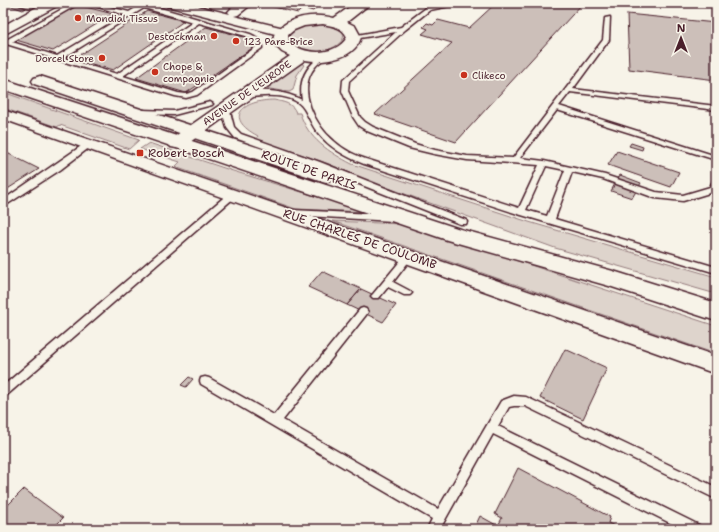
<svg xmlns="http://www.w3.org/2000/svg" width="719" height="532" font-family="'Shantell Sans',sans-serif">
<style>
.green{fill:#ded4cc;stroke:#947a7c}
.building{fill:#ccbfb9;stroke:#4a1f2b}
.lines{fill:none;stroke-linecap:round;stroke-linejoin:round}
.service-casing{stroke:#4a1f2b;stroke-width:3}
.minor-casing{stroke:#4a1f2b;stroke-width:3}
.tertiary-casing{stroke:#4a1f2b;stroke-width:3}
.secondary-casing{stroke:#4a1f2b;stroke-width:3}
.service{fill:#f7f3e8;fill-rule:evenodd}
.minor{fill:#f7f3e8;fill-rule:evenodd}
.tertiary{fill:#f7f3e8;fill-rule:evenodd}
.secondary{fill:#f7f3e8;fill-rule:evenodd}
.poi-dot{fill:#c8321e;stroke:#f7f3e8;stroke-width:1.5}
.labels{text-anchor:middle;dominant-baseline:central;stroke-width:3.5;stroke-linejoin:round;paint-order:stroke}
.far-poi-label{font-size:10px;fill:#4a1f2b;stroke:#f7f3e8;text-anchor:start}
.far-street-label{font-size:10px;fill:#4a1f2b;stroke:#f7f3e8}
.poi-label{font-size:12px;fill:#4a1f2b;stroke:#f7f3e8;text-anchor:start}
.street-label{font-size:12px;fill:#4a1f2b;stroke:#f7f3e8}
</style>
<rect width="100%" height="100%" fill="#f7f3e8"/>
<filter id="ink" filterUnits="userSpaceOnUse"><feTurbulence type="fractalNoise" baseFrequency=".025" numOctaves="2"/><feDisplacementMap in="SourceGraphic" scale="8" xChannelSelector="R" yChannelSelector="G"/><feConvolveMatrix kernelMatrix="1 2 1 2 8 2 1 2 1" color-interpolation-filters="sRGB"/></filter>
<g filter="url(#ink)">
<path class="green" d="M318,23C372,29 328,62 299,49C295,47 291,44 288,42C283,26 307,25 318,23Z
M298,63H301L304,65L297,75L293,90L289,92L264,88Z
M3,92L139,140L129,149L60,125L57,127L3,108Z
M274,100C283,102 293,103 296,113H300C308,139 329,152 352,164L529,222L716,277V294L555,248L366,180L329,164L256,139L258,136C222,117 244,100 274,100Z
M149,143L233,171L367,212L296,209L175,167L180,162L140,149Z
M332,221L403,224L427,231L716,326V354Z"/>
<path class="building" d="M3,3H10L26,8L23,10Z
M10,3H42L32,9Z
M258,3H326L321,8L317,7L313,11L303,8L298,13Z
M496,3H583L456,142L375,114L452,43L422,34L428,29L423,27L427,23L433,25L438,20L469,28Z
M78,5L113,14L53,51L16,40Z
M147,11L184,21L113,70L74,59Z
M627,14L716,23V80L629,69Z
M206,27L248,38L254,47L186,93L136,78Z
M631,143L643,147L642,150L629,146Z
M3,151L39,169L6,190L3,189Z
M617,151L679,172L671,187L608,165Z
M620,175L641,183L632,198L611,191Z
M322,271L361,289L347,305L308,287Z
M361,289L396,305L383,322L347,305Z
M565,349L607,368L583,419L540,398Z
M189,377L193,379L186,387L181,385Z
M518,468L610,517L608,523L621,529H474L480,516L498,526L502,518L495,514Z
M24,489L63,518L52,529H3V510Z"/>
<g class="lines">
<defs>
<path id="service" d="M73,3H80L12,42L57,56L125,15L85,3H95L129,12L139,6L136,3H143L250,34C257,37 262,40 262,48L197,95L186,98L175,96L3,43V39L6,40ZM144,8L193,22L117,74L63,58ZM199,23L246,36C251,39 256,41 256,47L193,92L186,94L178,93L123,76Z
M452,3H465L430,10L405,30L349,81L348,91L360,117L365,122L373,127L415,144L435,150L467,156L513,158L603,40L605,18L610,17L609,40L573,89L716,106V110L570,92L559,106L716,156V160L557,110L520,158L544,161L605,175L656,192L683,195L710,187L713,181L716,180V191L683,201L655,198L603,179L572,172L555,219L716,267V273L518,214L364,164C346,157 330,148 318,133C312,126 309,117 304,109C294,92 262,95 246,98L243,96C256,86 288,92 302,100C299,84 304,70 316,60C320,57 322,54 327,55V57C323,60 318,63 315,67C296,90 315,125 334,141C344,150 356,156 369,160L519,208L539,165L467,160L434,154L409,148L367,131L359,126L353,117L342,91L343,80L396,32L354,39L352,38V36L401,27L426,8ZM546,166L565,170L547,216L526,210Z
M210,102L213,104L212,105L174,115L141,114L137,112L141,110L174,111Z
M225,106L229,108L234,127L241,134L320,162L466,220L467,222L466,224H460L314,166L235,138L227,128L221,108Z
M87,142H90L94,144L60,170L3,207V200Z
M232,192L235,193L236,195L235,197L7,395L3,396V386L229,193Z
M292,210L393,215L397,218L393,221L289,215L288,213Z
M409,253L413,256L393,282L410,291L412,293L410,295H404L388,287L379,298H373L371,296L373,294L406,254Z
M363,308L366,309L368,312L366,315L283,420L438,509L501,401L514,396L526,397L716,487V499L525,406H514L509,407L498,426L699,525L701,529H682L493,434L440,529H427L432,519L201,384L200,381L201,378L205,377L209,378L274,415L360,309Z"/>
<path id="minor" d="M44,3H59L57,6L3,35V26Z
M165,3H185L230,14L228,12C235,3 243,3 253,3L238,15L234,16L288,29L289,32L288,35L283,36L167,6Z
M3,110L716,356V374L3,119Z"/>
<path id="tertiary" d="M355,3H371L347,22L355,26L361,37C360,41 358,45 355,48C344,60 321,63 305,60L183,147L177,148L171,147L168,143L171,139L290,56L282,52L273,43L274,35C287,16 313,13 334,18ZM323,24C332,26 343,27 347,37C336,57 303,55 289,42L288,35L294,30L304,26Z"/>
<path id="secondary" d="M40,76L333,172L336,176L333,180L326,182L319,180L34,84L32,81L34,78Z
M3,79L460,229L613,271L716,303V321L609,286L447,240L3,89Z"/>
</defs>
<use href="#service" class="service-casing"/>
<use href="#minor" class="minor-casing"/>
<use href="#tertiary" class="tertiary-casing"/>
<use href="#secondary" class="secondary-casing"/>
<use href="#service" class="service"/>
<use href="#minor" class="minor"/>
<use href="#tertiary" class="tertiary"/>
<use href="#secondary" class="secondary"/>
</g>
</g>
<g class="poi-dot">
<circle cx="78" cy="18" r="4"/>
<circle cx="214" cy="36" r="4"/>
<circle cx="236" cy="41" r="4"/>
<circle cx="102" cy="58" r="4"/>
<circle cx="155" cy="72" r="4"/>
<circle cx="464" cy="75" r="4"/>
<rect x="136" y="149" width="8" height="8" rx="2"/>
</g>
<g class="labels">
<g class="far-poi-label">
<text x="86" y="18">Mondial Tissus</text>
<text x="206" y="36" text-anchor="end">Destockman</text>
<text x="244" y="41">123 Pare-Brice</text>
<text x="94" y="58" text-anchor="end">Dorcel Store</text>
<text x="163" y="66">Chope &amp;<tspan x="163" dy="12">compagnie</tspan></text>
<text x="472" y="75">Clikeco</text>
</g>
<g class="far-street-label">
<text transform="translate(247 93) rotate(-35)">AVENUE DE L'EUROPE</text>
</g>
<g class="poi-label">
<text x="148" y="153">Robert Bosch</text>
</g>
<g class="street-label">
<text transform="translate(309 170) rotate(19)">ROUTE DE PARIS</text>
<text transform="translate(360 239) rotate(19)">RUE CHARLES DE COULOMB</text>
</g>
</g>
<rect width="719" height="532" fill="none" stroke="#f7f3e8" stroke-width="16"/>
<rect x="8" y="8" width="703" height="516" fill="none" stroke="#4a1f2b" stroke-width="1.5" filter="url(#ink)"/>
<g transform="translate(681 38)" stroke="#f7f3e8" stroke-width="3" paint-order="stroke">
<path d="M0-3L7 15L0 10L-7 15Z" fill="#4a1f2b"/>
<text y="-6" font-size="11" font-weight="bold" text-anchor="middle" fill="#4a1f2b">N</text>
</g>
</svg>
